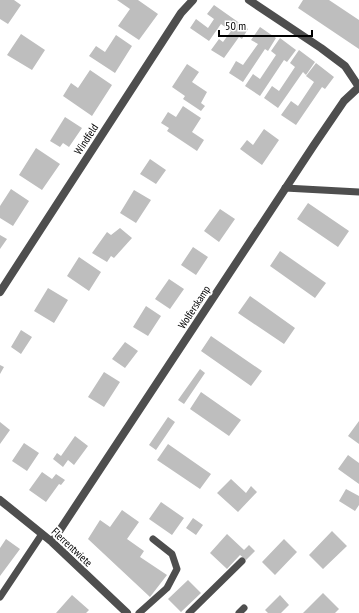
<svg xmlns="http://www.w3.org/2000/svg" width="359" height="613" font-family="'PT Sans Narrow',sans-serif">
<style>
.building{fill:#bebebe}
.lines{fill:none;stroke-linecap:round;stroke-linejoin:round}
.service{stroke:#4e4e4e;stroke-width:7}
.minor{stroke:#4e4e4e;stroke-width:8}
.labels{text-anchor:middle;dominant-baseline:central;stroke-width:4;stroke-linejoin:round;paint-order:stroke}
.street-label{font-size:11px;fill:#000;stroke:#fff}
</style>
<rect width="100%" height="100%" fill="#fff"/>
<path class="building" d="M0,0H14L21,5L8,24L0,19Z
M117,0H138L158,14L139,40L118,26L130,9Z
M303,0H329L359,20V49L298,8Z
M214,5L248,29L242,39L239,37L224,58L211,50L219,39L223,42L231,31L221,24L209,41L190,28L196,19L208,28L214,19L207,14Z
M260,27L276,38L268,51L265,49L243,82L229,73L236,61L243,65L258,44L251,40Z
M21,34L45,50L32,70L7,55Z
M116,35L132,46L115,73L89,56L96,46L105,52Z
M280,38L296,50L287,62L284,60L260,96L245,86L253,74L260,79L276,55L271,51Z
M299,50L315,62L306,75L303,72L278,108L264,98L272,86L279,91L295,67L290,63Z
M316,63L334,77L325,89L322,87L296,125L281,115L291,101L298,106L314,82L306,76Z
M187,64L199,72L192,82L207,92L201,103L205,106L201,111L183,99L185,96L172,87Z
M90,70L112,85L92,116L63,96L71,83L78,88Z
M183,106L201,118L192,132L204,140L197,151L167,131L169,128L161,123L168,112L176,117Z
M65,117L82,128L69,147L63,143L60,147L50,141Z
M264,129L279,140L262,165L240,149L247,140L253,145Z
M36,148L60,164L42,190L19,175Z
M150,159L166,170L156,184L140,174Z
M11,189L29,201L13,226L0,218V206Z
M134,190L151,200L136,223L120,213Z
M308,203L349,231L338,247L297,219Z
M220,209L235,219L219,242L204,231Z
M120,228L132,238L114,258L111,256L107,262L92,253L107,232L111,235Z
M0,235L7,239L0,249Z
M193,247L208,257L196,275L181,265Z
M280,251L326,283L315,298L270,266Z
M79,257L101,272L89,291L67,276Z
M169,279L184,289L170,309L155,299Z
M48,288L68,300L54,323L34,311Z
M250,296L295,328L284,344L238,313Z
M146,306L161,316L148,336L133,327Z
M21,330L32,337L21,354L11,347Z
M211,336L262,371L251,386L201,351Z
M125,342L138,351L125,368L112,359Z
M0,365L4,367L0,374Z
M200,369L205,373L184,404L178,400Z
M104,372L120,382L104,407L88,397Z
M201,392L241,420L229,436L190,409Z
M168,417L175,422L156,450L149,445Z
M359,421V444L348,436Z
M0,422L10,430L0,444Z
M75,436L88,446L74,465L68,460L63,467L53,459L57,453L61,456Z
M24,443L39,453L27,471L12,461Z
M168,444L211,474L200,489L157,460Z
M348,455L359,463V484L338,469Z
M42,472L52,479L56,474L65,480L61,485L59,484L46,502L29,490Z
M231,479L246,493L251,486L257,492L238,512L217,493Z
M346,489L359,496V505L355,511L339,501Z
M161,502L184,518L172,535L149,519Z
M122,510L139,522L127,539L144,551L140,557L167,575L150,597L88,539L100,520L110,527Z
M193,518L203,525L196,535L186,528Z
M332,531L347,546L323,569L309,555Z
M227,534L244,550L249,545L255,551L246,560L240,555L227,569L210,553Z
M6,539L20,549L0,576V548Z
M284,539L297,552L275,575L262,562Z
M188,580L201,593L181,612L168,599Z
M323,593L339,609L335,613H303Z
M72,595L89,610L86,613H56Z
M280,595L289,605L281,613H268L265,610Z"/>
<g class="lines">
<path class="service" d="M285,188L359,192
M0,597L42,534
M139,613L167,588L177,569L172,554L153,539
M189,613L242,561
M239,613L244,608"/>
<path class="minor" d="M249,0L321,48L345,66L359,87
M0,292L168,33L181,13L193,0
M0,500L52,542L127,613
M52,542L314,145L344,101L359,87"/>
</g>
<g class="labels">
<g class="street-label">
<text transform="translate(86 139) rotate(-57)">Windfeld</text>
<text transform="translate(194 307) rotate(-57)">Wolferskamp</text>
<text transform="translate(72 547) rotate(43)">Flerrentwiete</text>
</g>
</g>
<path d="M219 30v6h93v-6" fill="none" stroke="#000000" stroke-width="2"/>
<text x="225" y="30" font-size="12" fill="#000000" stroke="#ffffff" stroke-width="3" paint-order="stroke">50 m</text>
</svg>
